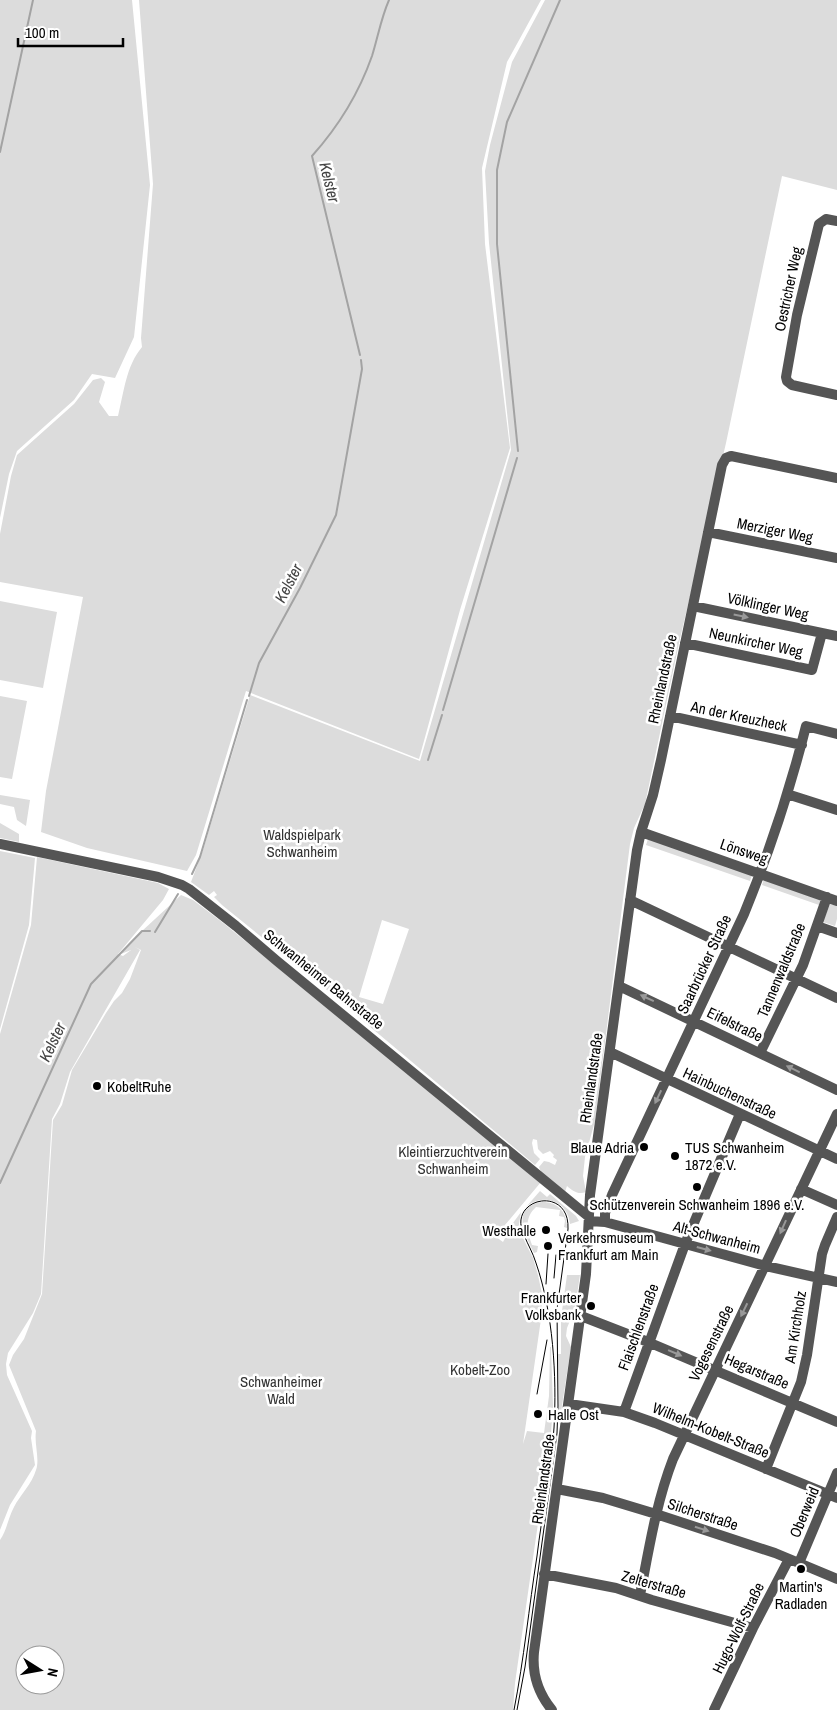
<svg xmlns="http://www.w3.org/2000/svg" width="837" height="1710" font-family="'Archivo Narrow',sans-serif">
<style>
.green{fill:#dcdcdc;fill-rule:evenodd}
.lines{fill:none;stroke-linecap:round;stroke-linejoin:round}
.stream{stroke:#a3a3a3;stroke-width:2}
.minor{stroke:#555;stroke-width:10}
.tram{stroke:#000;stroke-width:1}
.oneway{fill:#999}
.poi-dot{fill:#000;stroke:#fff;stroke-width:2}
.labels{text-anchor:middle;dominant-baseline:central;stroke-width:5;stroke-linejoin:round;paint-order:stroke}
.street-label{font-size:15px;fill:#000;stroke:#fff}
.park-label{font-size:15px;fill:#333;stroke:#fff}
.poi-label{font-size:15px;fill:#000;stroke:#fff;text-anchor:start}
.water-label{font-size:16px;font-style:italic;fill:#444;stroke:#fff}
</style>
<rect width="100%" height="100%" fill="#fff"/>
<path class="green" d="M0,0H132L150,185L134,337L115,378L92,374L74,400L17,451L9,474L0,518Z
M139,0H541L507,62L482,168L485,244L510,448L460,610L419,759L246,691L196,855L187,871L87,848L41,832L46,791L83,597L0,582V534L11,476L17,455L74,404L93,380L101,378L105,382L99,402L109,416H118C124,392 126,366 142,347L141,338L153,184Z
M545,0H837V190L782,176L726,443L679,643L645,804L634,828L630,844L595,1121L585,1157L583,1176L586,1192C578,1195 573,1191 567,1186L565,1192L541,1172L539,1167L544,1161L549,1162L555,1165L557,1160L553,1157L554,1155L550,1151L543,1154L538,1149L537,1140L533,1139L532,1143L534,1153L540,1159L535,1165L356,1015L358,1008L354,1005L348,1007L222,905L214,897L217,895L214,891L209,895L191,882L203,850L250,695L420,761L511,450L489,243L485,171L490,145L512,62ZM382,920L409,929L383,1004L359,997Z
M0,601L57,612L43,688L0,680Z
M0,696L27,701L12,779L0,777Z
M0,795L30,800L26,826L17,820L14,807L0,804Z
M0,823L19,834V842L0,838Z
M648,839L752,875L750,881L646,845Z
M0,851L35,858L29,925L0,1029Z
M37,857L158,883L169,889L163,900L118,954L123,956L131,950L121,954L129,943L181,895L193,900L222,922L541,1182L500,1231L492,1234L503,1242L513,1223L521,1212L519,1224L520,1232L533,1258L538,1275L542,1294V1312L523,1444L527,1431L544,1433L549,1396L550,1347H551L553,1406L551,1433L515,1683L513,1710H0V1540C7,1530 8,1518 14,1507C20,1495 32,1484 36,1470C40,1459 34,1444 36,1431L9,1365L13,1355L24,1339L42,1294L53,1120L62,1105L72,1070L106,1013L114,1001L122,993L130,979L141,950L135,947L140,950L70,1072L60,1104L52,1119L41,1294L33,1313L8,1353L6,1364L7,1375L32,1431L31,1438L35,1465L10,1505L0,1530V1034L31,925ZM25,1655H55V1685H25Z
M764,879L821,899L819,905L762,885Z
M830,904L837,906V919L835,926L823,922Z
M540,1191L547,1197L550,1194L576,1216L579,1221L570,1224C568,1201 543,1192 526,1207Z
M542,1202C558,1202 567,1212 567,1228L564,1227L565,1221L564,1217L559,1216L560,1210L536,1207C524,1218 527,1231 532,1245L538,1246L537,1252L534,1253C525,1235 510,1207 542,1202Z
M567,1275H580L575,1308L567,1328L566,1336L571,1347L559,1425L558,1354H561V1318Z"/>
<g class="lines">
<path class="stream" d="M0,152L33,0
M360,355L312,156C338,127 359,93 372,56C378,37 381,18 389,0
M518,451L497,244V170L507,122L560,0
M249,696L259,663L300,588L336,515L362,369L361,360
M443,710L517,458
M428,760L442,715
M192,874L200,857L247,700
M155,932L178,894
M0,1183L91,984L142,931H150"/>
<path class="minor" d="M837,221L826,219L819,224L797,315L786,377L787,381L792,385L837,395
M708,532L837,558
M693,606L837,636
M685,643L812,670L822,633
M670,716L802,745
M787,794L837,810
M641,832L837,901
M0,844L158,877L182,885L189,889L236,926L277,961L589,1217
M630,900L837,998
M817,926L837,933
M619,986L837,1090
M610,1052L837,1159
M760,1053L803,965L827,897
M801,1189L837,1205
M589,1221L605,1222L766,1266L837,1282
M605,1222V1213L612,1195L744,914C769,853 790,790 806,726L837,734
M581,1316L648,1342L837,1422
M569,1404L624,1412L655,1423L837,1498
M624,1412L685,1244L740,1114
M766,1469L801,1382L807,1355L822,1254L825,1245L837,1217
M557,1489L603,1498L656,1514L775,1553L837,1579
M799,1563L837,1473
M544,1574L616,1588L652,1600L753,1628
M640,1595C649,1549 656,1503 673,1459L837,1114
M552,1710C538,1693 532,1673 534,1652L586,1274L590,1195L637,850L641,832L653,795L661,760L722,465L726,458L731,456L837,478
M714,1710L753,1628L789,1559"/>
<path class="tram" d="M554,1278L556,1255
M546,1284L548,1254
M537,1394L547,1340
M514,1710C524,1659 529,1607 537,1556C542,1514 551,1471 554,1428C557,1376 553,1312 536,1263C533,1253 528,1245 524,1235C506,1198 570,1184 568,1229L557,1309L558,1406L557,1433L525,1667L517,1710"/>
</g>
<defs><path id="oneway-solid" d="M-6-.8H1V-3.2L6.5 0L1 3.2V.8H-6Z" transform="scale(1.25)"/></defs>
<g class="oneway">
<use href="#oneway-solid" transform="translate(741 616) rotate(12)"/>
<use href="#oneway-solid" transform="translate(647 998) rotate(-155)"/>
<use href="#oneway-solid" transform="translate(793 1069) rotate(-154)"/>
<use href="#oneway-solid" transform="translate(658 1097) rotate(115)"/>
<use href="#oneway-solid" transform="translate(783 1227) rotate(114)"/>
<use href="#oneway-solid" transform="translate(704 1249) rotate(15)"/>
<use href="#oneway-solid" transform="translate(744 1310) rotate(116)"/>
<use href="#oneway-solid" transform="translate(675 1353) rotate(23)"/>
<use href="#oneway-solid" transform="translate(702 1529) rotate(18)"/>
</g>
<g class="poi-dot">
<circle cx="97" cy="1086" r="5"/>
<circle cx="644" cy="1147" r="5"/>
<circle cx="675" cy="1156" r="5"/>
<circle cx="697" cy="1187" r="5"/>
<circle cx="546" cy="1230" r="5"/>
<circle cx="548" cy="1246" r="5"/>
<circle cx="591" cy="1306" r="5"/>
<circle cx="538" cy="1414" r="5"/>
<circle cx="801" cy="1569" r="5"/>
</g>
<g class="labels">
<g class="street-label">
<text transform="translate(788 289) rotate(-78)">Oestricher Weg</text>
<text transform="translate(775 530) rotate(11)">Merziger Weg</text>
<text transform="translate(768 606) rotate(12)">Völklinger Weg</text>
<text transform="translate(756 642) rotate(12)">Neunkircher Weg</text>
<text transform="translate(662 679) rotate(-78)">Rheinlandstraße</text>
<text transform="translate(739 716) rotate(12)">An der Kreuzheck</text>
<text transform="translate(744 851) rotate(19)">Lönsweg</text>
<text transform="translate(704 964) rotate(-65)">Saarbrücker Straße</text>
<text transform="translate(781 970) rotate(-67)">Tannenwaldstraße</text>
<text transform="translate(324 979) rotate(39)">Schwanheimer Bahnstraße</text>
<text transform="translate(735 1024) rotate(26)">Eifelstraße</text>
<text transform="translate(591 1078) rotate(-82)">Rheinlandstraße</text>
<text transform="translate(730 1093) rotate(25)">Hainbuchenstraße</text>
<text transform="translate(717 1237) rotate(15)">Alt-Schwanheim</text>
<text transform="translate(638 1327) rotate(-70)">Flaischlenstraße</text>
<text transform="translate(795 1327) rotate(-81)">Am Kirchholz</text>
<text transform="translate(711 1343) rotate(-64)">Vogesenstraße</text>
<text transform="translate(757 1371) rotate(23)">Hegarstraße</text>
<text transform="translate(711 1430) rotate(22)">Wilhelm-Kobelt-Straße</text>
<text transform="translate(543 1479) rotate(-82)">Rheinlandstraße</text>
<text transform="translate(804 1512) rotate(-67)">Oberweid</text>
<text transform="translate(703 1514) rotate(18)">Silcherstraße</text>
<text transform="translate(654 1584) rotate(16)">Zelterstraße</text>
<text transform="translate(738 1628) rotate(-64)">Hugo-Wolf-Straße</text>
</g>
<g class="park-label">
<text x="302" y="834">Waldspielpark<tspan x="302" dy="17">Schwanheim</tspan></text>
<text x="453" y="1151">Kleintierzuchtverein<tspan x="453" dy="17">Schwanheim</tspan></text>
<text x="480" y="1369">Kobelt-Zoo</text>
<text x="281" y="1381">Schwanheimer<tspan x="281" dy="17">Wald</tspan></text>
</g>
<g class="poi-label">
<text x="107" y="1086">KobeltRuhe</text>
<text x="634" y="1147" text-anchor="end">Blaue Adria</text>
<text x="685" y="1147">TUS Schwanheim<tspan x="685" dy="17">1872 e.V.</tspan></text>
<text x="697" y="1204" text-anchor="middle">Schützenverein Schwanheim 1896 e.V.</text>
<text x="536" y="1230" text-anchor="end">Westhalle</text>
<text x="558" y="1237">Verkehrsmuseum<tspan x="558" dy="17">Frankfurt am Main</tspan></text>
<text x="581" y="1297" text-anchor="end">Frankfurter<tspan x="581" dy="17">Volksbank</tspan></text>
<text x="548" y="1414">Halle Ost</text>
<text x="801" y="1586" text-anchor="middle">Martin's<tspan x="801" dy="17">Radladen</tspan></text>
</g>
<g class="water-label">
<text transform="translate(330 182) rotate(76)">Kelster</text>
<text transform="translate(288 583) rotate(-63)">Kelster</text>
<text transform="translate(52 1042) rotate(-65)">Kelster</text>
</g>
</g>
<g transform="translate(40 1670) rotate(101)"><circle r="24" fill="#ffffff" stroke="#999999"/>
<path d="M0-4L9 19L0 12L-9 19Z" fill="#000000"/>
<text y="-8" font-size="14" font-weight="bold" text-anchor="middle" fill="#000000">N</text>
</g>
<path d="M18 38v8h105v-8" fill="none" stroke="#000000" stroke-width="2.5"/>
<text x="25" y="38" font-size="15" fill="#000000" stroke="#ffffff" stroke-width="4" paint-order="stroke">100 m</text>
</svg>
